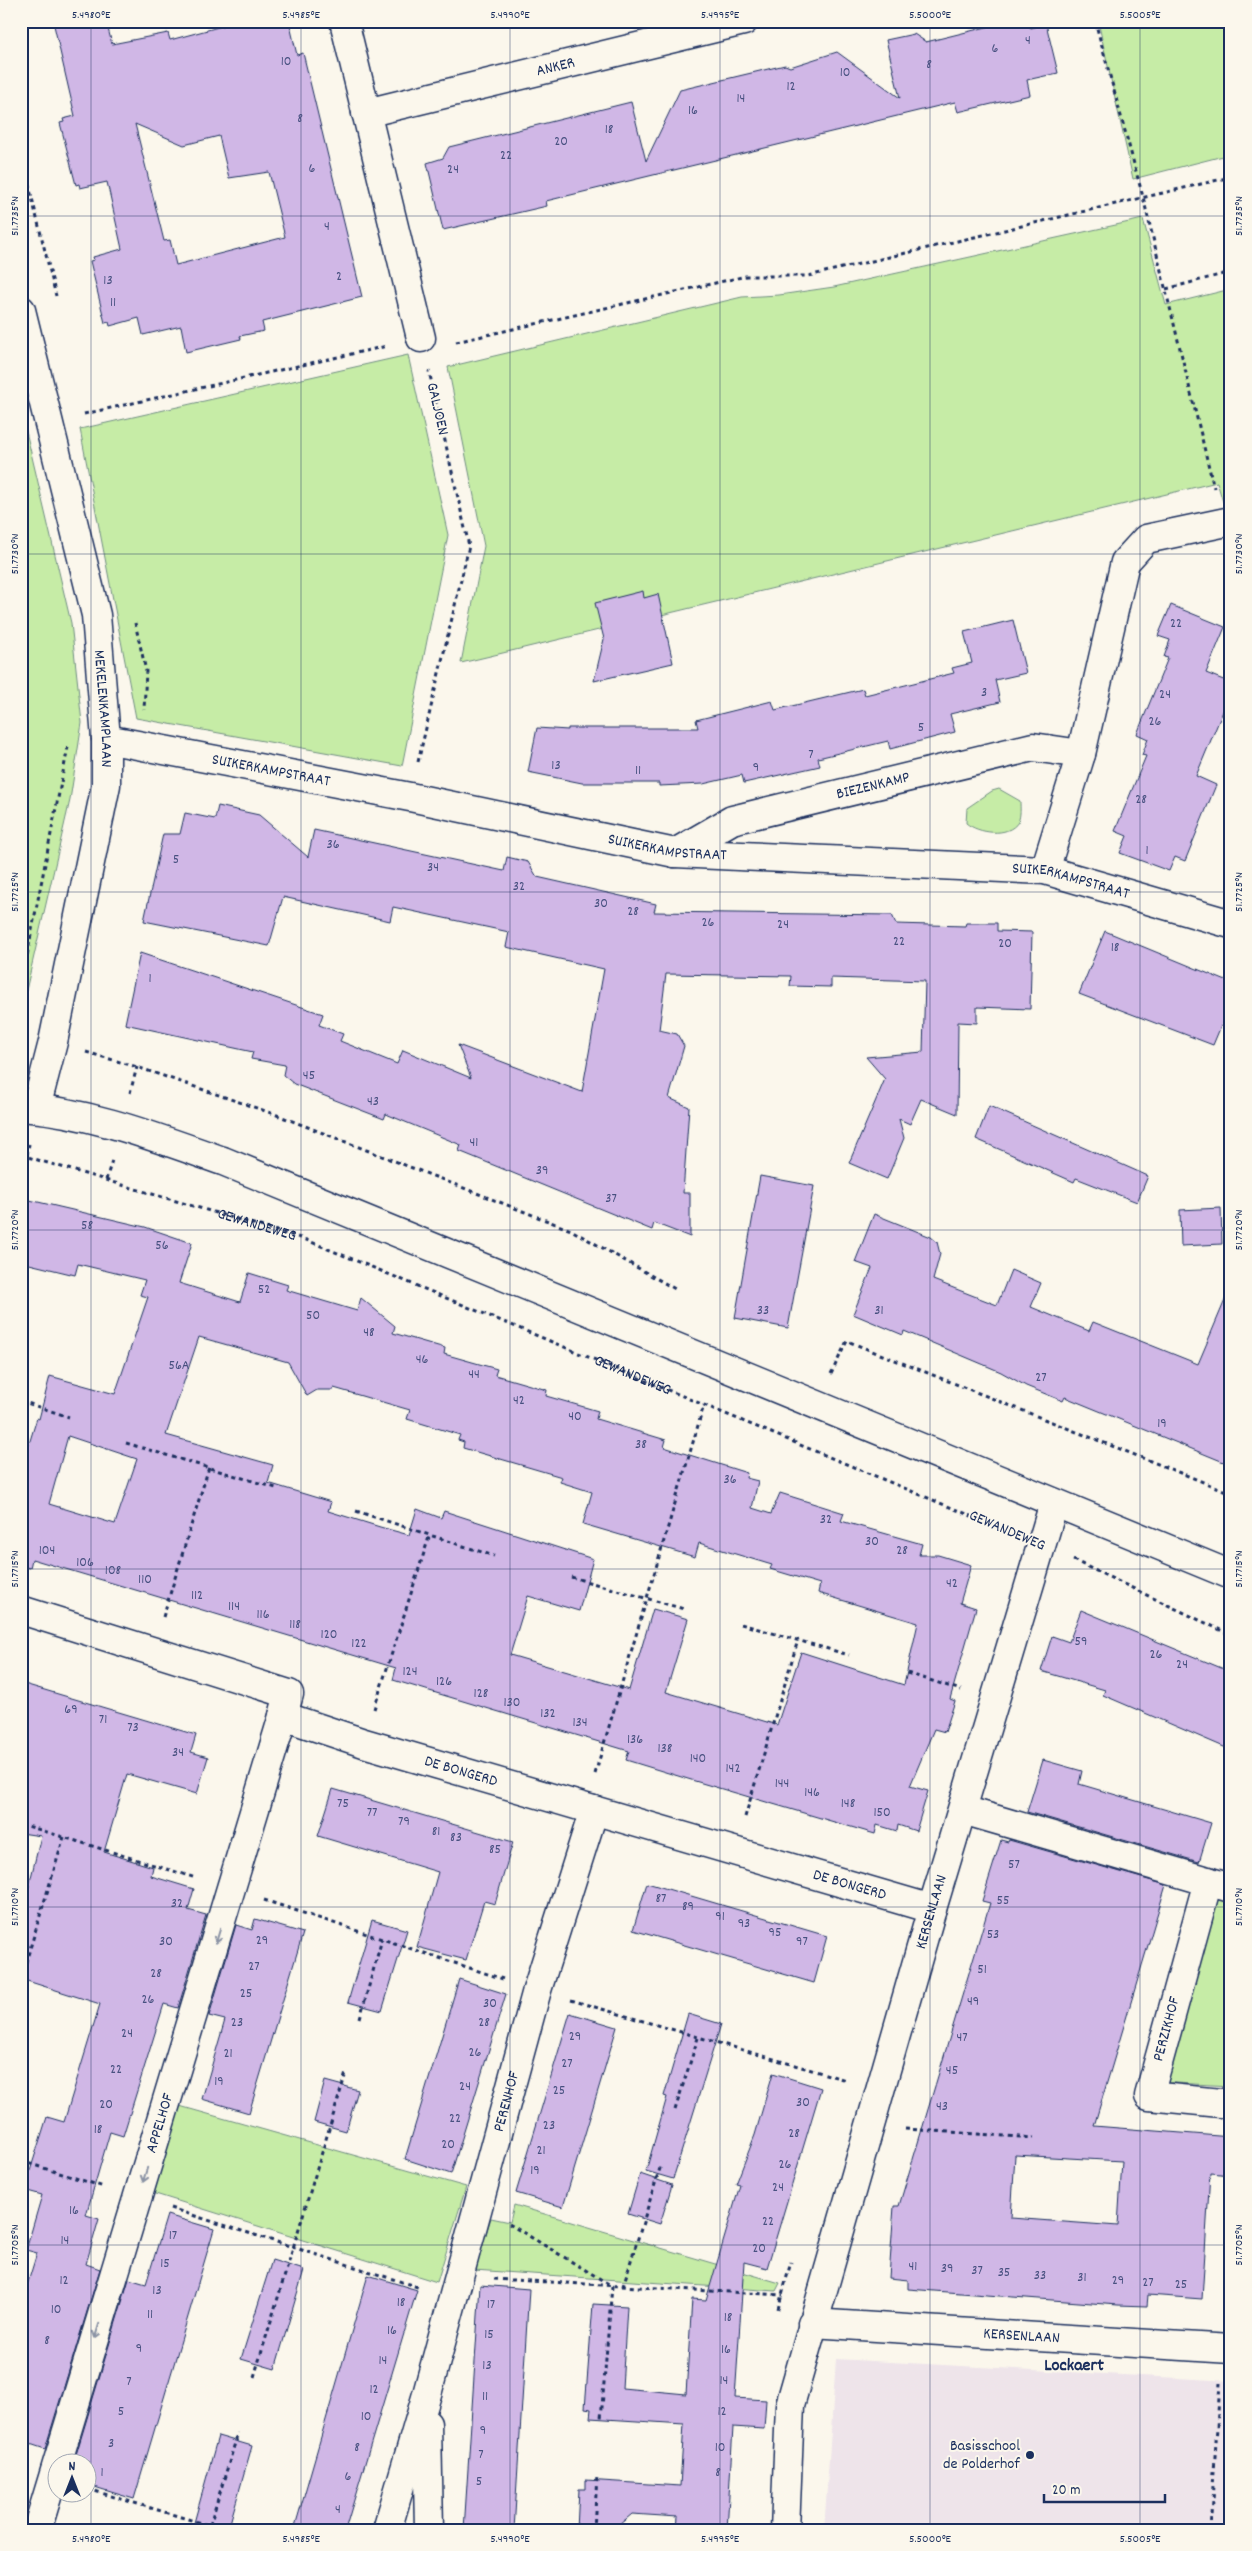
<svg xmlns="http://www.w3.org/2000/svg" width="1252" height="2551" font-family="Dekko,sans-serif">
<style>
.built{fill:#eee4ea}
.green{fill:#c6eca6;stroke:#708e82}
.building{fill:#d0b7e6;stroke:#1b2f5e;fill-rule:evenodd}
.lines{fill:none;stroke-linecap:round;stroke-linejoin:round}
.minor-casing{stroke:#1b2f5e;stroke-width:31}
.path{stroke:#1b2f5e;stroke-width:3;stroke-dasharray:4 4;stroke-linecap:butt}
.minor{stroke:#fbf7ec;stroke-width:28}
.oneway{stroke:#8b93a5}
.ticks{fill:none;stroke:#1b2f5e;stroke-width:1;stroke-opacity:0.45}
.poi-dot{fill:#1b2f5e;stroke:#fbf7ec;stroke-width:2}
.labels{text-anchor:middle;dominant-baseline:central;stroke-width:4;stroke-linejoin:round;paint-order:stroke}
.number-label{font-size:14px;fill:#485180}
.street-label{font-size:16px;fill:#1b2f5e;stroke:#fbf7ec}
.poi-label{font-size:16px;fill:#1b2f5e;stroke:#fbf7ec;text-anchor:end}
.neighbourhood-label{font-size:18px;font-weight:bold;fill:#1b2f5e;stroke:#fbf7ec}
.neatline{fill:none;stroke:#1b2f5e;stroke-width:2}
.ticks-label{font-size:12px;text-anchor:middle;fill:#1b2f5e}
</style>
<rect width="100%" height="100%" fill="#fbf7ec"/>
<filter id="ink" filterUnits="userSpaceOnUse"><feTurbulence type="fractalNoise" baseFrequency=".02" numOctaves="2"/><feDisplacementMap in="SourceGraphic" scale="10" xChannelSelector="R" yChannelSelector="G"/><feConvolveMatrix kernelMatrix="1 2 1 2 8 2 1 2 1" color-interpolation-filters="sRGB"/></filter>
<g filter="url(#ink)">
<path class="built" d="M836,2359L1231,2381V2530H824Z"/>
<path class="green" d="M1098,21H1231V154L1133,179Z
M1143,219L1166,305L1231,289V500L1223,502L1217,482L461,663L484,546L448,367L742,297L779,295L834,287Z
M408,355L448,535L402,766L136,718L80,429Z
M21,410L71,623L82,723L70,800L21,1012Z
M999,789L1020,801C1020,808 1021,815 1018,822C1008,838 978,833 966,823L967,808L992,791Z
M1212,1893L1231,1898V2086L1157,2082Z
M176,2105L466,2187L437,2282L149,2192Z
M514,2205L780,2283L776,2291L474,2270L491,2218L510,2222Z"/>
<path class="building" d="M53,21H106L112,44L168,33L170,40L241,21H289L297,55L303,53L362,297L262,322L264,331L240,336L241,339L186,352L181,326L143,335L139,318L110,326L109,322L105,323L90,261L94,260L93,257L122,249L107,182L80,188L79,184L76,185L60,123L64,122L63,119L75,116ZM135,124L184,145L219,136L229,178L269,172L285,237L176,265L170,240L164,241Z
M1011,21H1022L1031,28L1046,24L1058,73L1027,80L1030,95L958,112L955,102L546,201L547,206L443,230L427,163L443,158L449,147L631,102L646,161L680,90L785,65L790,67L837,52L900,98L886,40L914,34L926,42Z
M643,591L644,598L658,594L673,663L594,681L604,639L595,603Z
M1171,605L1225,627L1206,673L1231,683V692L1196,776L1216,785L1185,861L1175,857L1169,871L1120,853L1127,836L1115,831L1146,756L1142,755L1148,739L1137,734L1168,658L1164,657L1170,640L1158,636Z
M1013,620L1026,673L995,680L1000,702L950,714L955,732L890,749L888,741L818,758L820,766L744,783L742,775L703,784L659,786V783H582L528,772L537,728L568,730V728H698L696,720L772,701L775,710L863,689L865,695L954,673L952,668L972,663L964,632Z
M218,806L259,815L308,857L314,830L504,871L507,857L528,862L537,877L656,904L654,912L892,915L896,924L965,926L966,923H997V931L1032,932L1030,1009L977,1007V1023L958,1022L957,1114L921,1099L910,1124L899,1119L904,1138L887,1179L849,1163L885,1079L866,1057L923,1052L925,981L831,978V987L790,986L791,976L666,974L659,1030L677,1034L684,1046L669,1098L689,1107L683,1193H690V1237L654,1223L652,1230L459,1151L461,1145L386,1114L384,1119L294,1084L283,1075L285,1065L251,1059L253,1052L125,1024L140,953L323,1014L319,1025L343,1034L340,1041L397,1064L403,1050L471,1078L458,1045L582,1092L604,969L506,947L509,932L393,907L390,921L283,897L269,946L144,921L163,834H180L185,813L215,819Z
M1105,931L1231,983V1002L1213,1045L1079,994Z
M989,1106L1148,1176L1137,1202L1076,1178L1074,1182L976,1139Z
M760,1176L814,1186L788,1328L735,1318Z
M21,1198L145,1227L192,1243L179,1283L240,1302L249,1273L288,1285L286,1290L357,1311L361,1298L395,1326L393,1333L445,1348L444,1354L497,1369L495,1375L547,1390L546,1396L598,1411L596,1419L666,1440L664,1447L747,1473L746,1478L758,1481L752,1508L771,1514L780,1493L844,1513L841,1521L922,1544L919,1555H938L971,1565L960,1603L976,1608L950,1699L955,1701L945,1732L934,1729L910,1786L928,1791L916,1831L898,1825L897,1831L877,1825L875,1834L688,1779L626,1760L629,1751L393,1680L396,1668L32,1559L30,1568L21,1566V1470L37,1418L39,1419L50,1376L115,1394L148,1297L140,1295L145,1280L78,1264L75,1275L21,1262ZM199,1337L288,1362L307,1396L317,1390H333L334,1388L410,1410L407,1419L460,1435L458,1440L464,1442L463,1448L562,1477L560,1482L592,1492L583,1524L695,1557L699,1543L772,1565L770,1569L820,1584L818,1593L918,1623L904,1685L801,1652L777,1725L666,1692L688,1619L653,1609L629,1690L510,1655L528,1596L579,1611L593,1559L444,1511L441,1518L417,1509L409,1535L380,1527L328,1511L331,1502L268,1483L273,1465L166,1435ZM68,1436L137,1459L115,1524L49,1504Z
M1221,1208L1222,1244L1181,1246L1180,1210Z
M874,1214L931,1237L937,1242L940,1254L933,1280L997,1305L1011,1270L1041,1283L1031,1307L1089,1331L1093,1322L1198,1364L1231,1286V1465L1065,1397L1063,1401L1026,1386L1001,1372L904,1331L903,1335L853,1314L872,1268L855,1262Z
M1081,1610L1231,1672V1750L1103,1695L1105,1690L1041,1671L1052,1636L1069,1642Z
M21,1683L196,1735L191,1752L208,1757L197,1794L127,1774L104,1852L153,1867L151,1876L194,1889L188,1910L206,1915L178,2008L164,2004L123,2136L110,2132L86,2215L99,2219L86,2264L100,2269L45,2449L21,2441V2305L37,2253L26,2250L42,2195L24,2190L47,2117L64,2122L100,2004L21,1979V1919L41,1836L21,1833Z
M1043,1760L1082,1771L1079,1784L1211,1823L1199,1862L1027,1812Z
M333,1789L513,1842L495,1904L484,1901L466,1960L417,1947L438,1872L318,1836Z
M1001,1840L1008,1842L1009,1840L1166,1885L1094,2126L1231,2137V2175L1210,2173L1202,2299L1148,2295L1147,2306L1118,2305L908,2289V2280L889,2278L894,2206H899L990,1903L982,1901ZM1015,2155L1122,2161L1118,2226L1011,2218Z
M647,1883L827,1936L814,1983L633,1930Z
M255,1919L303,1933L249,2113L202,2099L225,2020L209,2016L236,1925L252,1930Z
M372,1920L407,1930L382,2011L348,2002Z
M459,1979L506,1994L451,2174L405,2159Z
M570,2013L617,2027L563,2207L516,2193Z
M688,2014L721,2024L673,2179L646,2171L667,2097L664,2096Z
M773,2073L821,2088L767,2268L744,2262L735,2398L766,2400L764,2429L733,2427L727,2530H677L678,2517L632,2514L613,2530H577L579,2489H586V2480L680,2486L684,2424L590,2418L591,2409L585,2408L593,2304L627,2306L622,2388L686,2394L692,2299L706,2300L740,2185L736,2184L755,2135Z
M325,2081L358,2090L346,2131L314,2122Z
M640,2174L672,2185L660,2224L628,2214Z
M167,2215L214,2229L134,2499L88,2485V2461L75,2458L129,2279L146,2284Z
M272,2260L304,2270L275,2369L241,2359Z
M368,2275L417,2290L345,2530H294Z
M480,2285L529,2289L514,2530H464Z
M218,2436L252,2446L228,2530H192Z"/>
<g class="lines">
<defs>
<g id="minor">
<path d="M344,21L421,338"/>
<path id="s2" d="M366,113L744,21"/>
<path id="s3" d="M21,310L96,615L106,739V785L53,1042L36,1108"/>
<path id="s4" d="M106,739L410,797L675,853L1045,870L1231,924"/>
<path id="s5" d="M675,853L732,820L1033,747L1081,754"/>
<path d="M1045,870L1081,754L1125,562L1146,539L1231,521"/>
<path d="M21,1107C91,1112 157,1138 223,1161L1231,1575"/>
<path id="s6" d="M21,1610L289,1694L283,1716L364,1743L932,1909"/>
<path d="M963,1810L1231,1888"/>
<path d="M1208,1881L1149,2096L1231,2104"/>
<path id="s7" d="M812,2323L1231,2349"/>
<path d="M427,2424L429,2530"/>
<path id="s8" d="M37,2530L283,1716"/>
<path id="s9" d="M387,2530L427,2394L537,1990L594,1810"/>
<path id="s10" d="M785,2530L790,2405L932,1909L1054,1503"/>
</g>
</defs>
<use href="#minor" class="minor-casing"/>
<g class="path">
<path d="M1095,21L1143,197L1214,488"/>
<path d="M21,153L56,296"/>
<path d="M1166,289L1231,272"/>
<path d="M456,342L746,276H808L1231,177"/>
<path d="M84,414L387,346"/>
<path d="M135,623L146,671L144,710"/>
<path d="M418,762L469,546L429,371"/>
<path d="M21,986L68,747"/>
<path d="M86,1052L137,1067L277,1115L571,1230L675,1289"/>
<path d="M130,1093L137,1067"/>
<path id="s1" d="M21,1155L304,1239L1010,1532"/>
<path d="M27,1155L29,1144"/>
<path d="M106,1180L112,1160"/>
<path d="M831,1374L847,1341L1231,1493"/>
<path d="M21,1401L69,1417"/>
<path d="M126,1443L276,1488"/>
<path d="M356,1511L494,1556"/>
<path d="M1073,1560L1231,1635"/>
<path d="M571,1577L684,1609"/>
<path d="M163,1617L209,1467"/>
<path d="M741,1624L849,1655"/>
<path d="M907,1673L961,1690"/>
<path d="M374,1709L430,1534"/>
<path d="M595,1774L704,1405"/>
<path d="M745,1817L798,1640"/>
<path d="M21,1824L196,1878"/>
<path d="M264,1900L503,1979"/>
<path d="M21,1978L64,1837"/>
<path d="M571,2000L846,2080"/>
<path d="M360,2018L382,1939"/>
<path d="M675,2110L698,2038"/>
<path d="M905,2129L1034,2138"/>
<path d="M21,2161L104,2187"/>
<path d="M170,2208L421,2288"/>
<path d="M509,2224L612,2286L601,2419"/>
<path d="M494,2279L783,2295"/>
<path d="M623,2286L661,2165"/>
<path d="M778,2309L791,2262"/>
<path d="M254,2377L346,2073"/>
<path d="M88,2489L224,2530"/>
<path d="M210,2525L238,2433"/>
<path d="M594,2530L597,2475"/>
<path d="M1210,2530L1220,2383"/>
</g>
<use href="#minor" class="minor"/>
</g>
<defs><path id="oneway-shaft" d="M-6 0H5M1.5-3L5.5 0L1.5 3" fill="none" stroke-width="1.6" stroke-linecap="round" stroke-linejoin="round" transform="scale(1.25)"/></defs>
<g class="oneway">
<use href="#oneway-shaft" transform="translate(218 1936) rotate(107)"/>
<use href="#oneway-shaft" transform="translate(145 2175) rotate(107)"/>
<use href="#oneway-shaft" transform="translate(97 2331) rotate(107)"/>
</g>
</g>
<path class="ticks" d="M91,21V2530M301,21V2530M510,21V2530M720,21V2530M930,21V2530M1140,21V2530M21,216H1231M21,554H1231M21,892H1231M21,1230H1231M21,1569H1231M21,1907H1231M21,2245H1231"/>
<circle class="poi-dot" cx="1030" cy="2455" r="5"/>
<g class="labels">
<g class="number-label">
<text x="1028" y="41">4</text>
<text x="995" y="49">6</text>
<text x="286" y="62">10</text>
<text x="929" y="65">8</text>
<text x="845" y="73">10</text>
<text x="791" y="87">12</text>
<text x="741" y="99">14</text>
<text x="693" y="111">16</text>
<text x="300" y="119">8</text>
<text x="609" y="130">18</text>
<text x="561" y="142">20</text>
<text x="506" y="156">22</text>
<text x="312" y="169">6</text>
<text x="453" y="170">24</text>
<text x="327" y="227">4</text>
<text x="339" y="277">2</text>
<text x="108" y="281">13</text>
<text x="113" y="303">11</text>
<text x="1176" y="624">22</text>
<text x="984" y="693">3</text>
<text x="1165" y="695">24</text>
<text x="1155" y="722">26</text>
<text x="921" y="728">5</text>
<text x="811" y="755">7</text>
<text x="556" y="766">13</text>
<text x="756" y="768">9</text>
<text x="638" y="771">11</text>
<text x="1141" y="800">28</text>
<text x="333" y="845">36</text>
<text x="1147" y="851">1</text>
<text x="176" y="860">5</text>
<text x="433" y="868">34</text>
<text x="519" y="887">32</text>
<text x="601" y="904">30</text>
<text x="633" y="912">28</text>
<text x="708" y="923">26</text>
<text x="783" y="925">24</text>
<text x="899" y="942">22</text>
<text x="1005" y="944">20</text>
<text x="1115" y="948">18</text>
<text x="150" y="979">1</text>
<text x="309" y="1076">45</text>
<text x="373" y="1102">43</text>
<text x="474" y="1143">41</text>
<text x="542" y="1171">39</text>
<text x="611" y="1199">37</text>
<text x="87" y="1226">58</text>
<text x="162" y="1246">56</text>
<text x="264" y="1290">52</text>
<text x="763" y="1311">33</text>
<text x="879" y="1311">31</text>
<text x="313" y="1316">50</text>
<text x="369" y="1333">48</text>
<text x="422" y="1360">46</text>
<text x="179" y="1366">56A</text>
<text x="474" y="1375">44</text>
<text x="1041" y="1378">27</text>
<text x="519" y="1401">42</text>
<text x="575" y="1417">40</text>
<text x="1162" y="1424">19</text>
<text x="641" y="1445">38</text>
<text x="730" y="1480">36</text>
<text x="826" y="1520">32</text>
<text x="872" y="1542">30</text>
<text x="47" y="1551">104</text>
<text x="902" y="1551">28</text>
<text x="85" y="1563">106</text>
<text x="113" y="1571">108</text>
<text x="145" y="1580">110</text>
<text x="952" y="1584">42</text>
<text x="197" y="1596">112</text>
<text x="234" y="1607">114</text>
<text x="263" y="1615">116</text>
<text x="295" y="1625">118</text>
<text x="329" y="1635">120</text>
<text x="1081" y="1642">59</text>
<text x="359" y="1644">122</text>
<text x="1156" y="1655">26</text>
<text x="1182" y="1665">24</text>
<text x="410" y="1672">124</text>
<text x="444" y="1682">126</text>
<text x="481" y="1694">128</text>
<text x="512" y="1703">130</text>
<text x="71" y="1710">69</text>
<text x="548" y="1714">132</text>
<text x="103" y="1720">71</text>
<text x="580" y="1723">134</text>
<text x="133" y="1728">73</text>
<text x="635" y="1740">136</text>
<text x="665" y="1749">138</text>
<text x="178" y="1753">34</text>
<text x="698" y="1759">140</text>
<text x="733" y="1769">142</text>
<text x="782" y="1784">144</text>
<text x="812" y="1793">146</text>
<text x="343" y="1804">75</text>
<text x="848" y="1804">148</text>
<text x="372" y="1813">77</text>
<text x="882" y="1813">150</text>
<text x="404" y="1822">79</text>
<text x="436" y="1832">81</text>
<text x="456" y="1838">83</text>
<text x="495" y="1850">85</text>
<text x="1014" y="1865">57</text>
<text x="661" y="1899">87</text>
<text x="1003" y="1901">55</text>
<text x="177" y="1904">32</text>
<text x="688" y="1907">89</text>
<text x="720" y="1917">91</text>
<text x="744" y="1924">93</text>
<text x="775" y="1933">95</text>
<text x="993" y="1935">53</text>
<text x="262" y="1941">29</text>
<text x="166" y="1942">30</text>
<text x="802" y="1942">97</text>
<text x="254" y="1967">27</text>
<text x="982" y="1970">51</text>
<text x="156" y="1974">28</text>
<text x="246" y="1994">25</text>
<text x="148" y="2000">26</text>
<text x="973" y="2002">49</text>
<text x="490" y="2004">30</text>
<text x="237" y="2023">23</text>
<text x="484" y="2023">28</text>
<text x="127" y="2034">24</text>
<text x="575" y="2037">29</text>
<text x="962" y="2038">47</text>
<text x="475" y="2053">26</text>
<text x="228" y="2054">21</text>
<text x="567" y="2064">27</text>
<text x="116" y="2070">22</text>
<text x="952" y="2071">45</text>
<text x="219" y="2082">19</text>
<text x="465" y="2087">24</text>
<text x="559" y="2091">25</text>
<text x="803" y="2103">30</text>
<text x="106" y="2105">20</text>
<text x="942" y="2107">43</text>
<text x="455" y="2119">22</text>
<text x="549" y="2126">23</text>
<text x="98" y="2130">18</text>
<text x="794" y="2134">28</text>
<text x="448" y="2145">20</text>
<text x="541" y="2151">21</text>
<text x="785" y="2165">26</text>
<text x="535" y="2171">19</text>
<text x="778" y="2188">24</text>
<text x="74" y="2211">16</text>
<text x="768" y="2222">22</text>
<text x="173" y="2236">17</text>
<text x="65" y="2241">14</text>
<text x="759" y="2249">20</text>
<text x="165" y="2264">15</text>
<text x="913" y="2267">41</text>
<text x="947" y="2269">39</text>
<text x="977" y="2271">37</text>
<text x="1004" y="2273">35</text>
<text x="1040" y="2276">33</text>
<text x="1082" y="2278">31</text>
<text x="64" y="2281">12</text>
<text x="1118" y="2281">29</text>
<text x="1148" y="2283">27</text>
<text x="1181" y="2285">25</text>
<text x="157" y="2291">13</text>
<text x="401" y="2303">18</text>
<text x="491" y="2305">17</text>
<text x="56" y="2310">10</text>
<text x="150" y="2315">11</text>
<text x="728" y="2318">18</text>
<text x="392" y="2331">16</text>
<text x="489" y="2335">15</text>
<text x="47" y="2341">8</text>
<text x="139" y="2349">9</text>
<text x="726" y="2350">16</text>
<text x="383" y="2361">14</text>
<text x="487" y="2366">13</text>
<text x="724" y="2381">14</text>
<text x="129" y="2382">7</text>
<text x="374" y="2390">12</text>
<text x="485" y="2397">11</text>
<text x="121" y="2412">5</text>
<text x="722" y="2412">12</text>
<text x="366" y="2417">10</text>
<text x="483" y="2431">9</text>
<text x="111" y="2444">3</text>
<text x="357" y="2448">8</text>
<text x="720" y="2448">10</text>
<text x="481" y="2455">7</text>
<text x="102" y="2473">1</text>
<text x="718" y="2473">8</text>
<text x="348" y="2477">6</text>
<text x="479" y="2482">5</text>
<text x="338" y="2510">4</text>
</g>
<g class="street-label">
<text stroke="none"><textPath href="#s2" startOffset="195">ANKER</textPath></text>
<text transform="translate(437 409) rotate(77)">GALJOEN</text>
<text stroke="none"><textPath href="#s3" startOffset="408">MEKELENKAMPLAAN</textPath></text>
<text stroke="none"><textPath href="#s4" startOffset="168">SUIKERKAMPSTRAAT</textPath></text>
<text stroke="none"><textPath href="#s5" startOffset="211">BIEZENKAMP</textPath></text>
<text stroke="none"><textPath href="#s4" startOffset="572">SUIKERKAMPSTRAAT</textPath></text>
<text stroke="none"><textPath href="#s4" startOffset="978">SUIKERKAMPSTRAAT</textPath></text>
<text stroke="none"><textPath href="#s1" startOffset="246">GEWANDEWEG</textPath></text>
<text stroke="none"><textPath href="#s1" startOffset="651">GEWANDEWEG</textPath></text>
<text transform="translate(1007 1531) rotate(23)">GEWANDEWEG</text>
<text stroke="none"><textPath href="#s6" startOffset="490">DE BONGERD</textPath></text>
<text stroke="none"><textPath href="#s6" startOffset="895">DE BONGERD</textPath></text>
<text stroke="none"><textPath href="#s10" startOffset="638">KERSENLAAN</textPath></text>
<text transform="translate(1167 2029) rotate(-75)">PERZIKHOF</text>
<text stroke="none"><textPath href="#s9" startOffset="445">PERENHOF</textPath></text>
<text stroke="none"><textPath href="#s8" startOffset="425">APPELHOF</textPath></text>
<text stroke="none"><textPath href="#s7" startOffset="210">KERSENLAAN</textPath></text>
</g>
<g class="poi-label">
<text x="1020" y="2446">Basisschool<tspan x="1020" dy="18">de Polderhof</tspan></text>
</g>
<g class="neighbourhood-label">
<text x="1074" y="2366">Lockaert</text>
</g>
</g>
<rect width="1252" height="2551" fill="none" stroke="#fbf7ec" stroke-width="55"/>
<g transform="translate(72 2478)"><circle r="24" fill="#fbf7ec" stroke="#a1a7b3"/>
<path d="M0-4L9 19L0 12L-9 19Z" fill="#1b2f5e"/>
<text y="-8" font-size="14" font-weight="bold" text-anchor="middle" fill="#1b2f5e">N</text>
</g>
<path d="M1044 2494v8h121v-8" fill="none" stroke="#1b2f5e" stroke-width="2.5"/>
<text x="1052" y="2494" font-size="15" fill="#1b2f5e" stroke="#fbf7ec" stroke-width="4" paint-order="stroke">20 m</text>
<rect x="28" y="28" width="1196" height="2496" class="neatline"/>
<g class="ticks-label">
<text x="91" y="18">5.4980°E</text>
<text x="301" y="18">5.4985°E</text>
<text x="510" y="18">5.4990°E</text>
<text x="720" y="18">5.4995°E</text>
<text x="930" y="18">5.5000°E</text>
<text x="1140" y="18">5.5005°E</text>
<text transform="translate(14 216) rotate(-90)" y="4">51.7735°N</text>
<text transform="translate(1238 216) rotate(-90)" y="4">51.7735°N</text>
<text transform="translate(14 554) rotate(-90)" y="4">51.7730°N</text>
<text transform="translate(1238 554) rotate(-90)" y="4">51.7730°N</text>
<text transform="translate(14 892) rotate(-90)" y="4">51.7725°N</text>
<text transform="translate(1238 892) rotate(-90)" y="4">51.7725°N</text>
<text transform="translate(14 1230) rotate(-90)" y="4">51.7720°N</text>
<text transform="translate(1238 1230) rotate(-90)" y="4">51.7720°N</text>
<text transform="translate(14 1569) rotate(-90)" y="4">51.7715°N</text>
<text transform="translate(1238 1569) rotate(-90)" y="4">51.7715°N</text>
<text transform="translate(14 1907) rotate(-90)" y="4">51.7710°N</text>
<text transform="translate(1238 1907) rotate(-90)" y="4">51.7710°N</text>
<text transform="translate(14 2245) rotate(-90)" y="4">51.7705°N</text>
<text transform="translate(1238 2245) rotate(-90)" y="4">51.7705°N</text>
<text x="91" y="2542">5.4980°E</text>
<text x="301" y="2542">5.4985°E</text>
<text x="510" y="2542">5.4990°E</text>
<text x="720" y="2542">5.4995°E</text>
<text x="930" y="2542">5.5000°E</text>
<text x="1140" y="2542">5.5005°E</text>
</g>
</svg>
